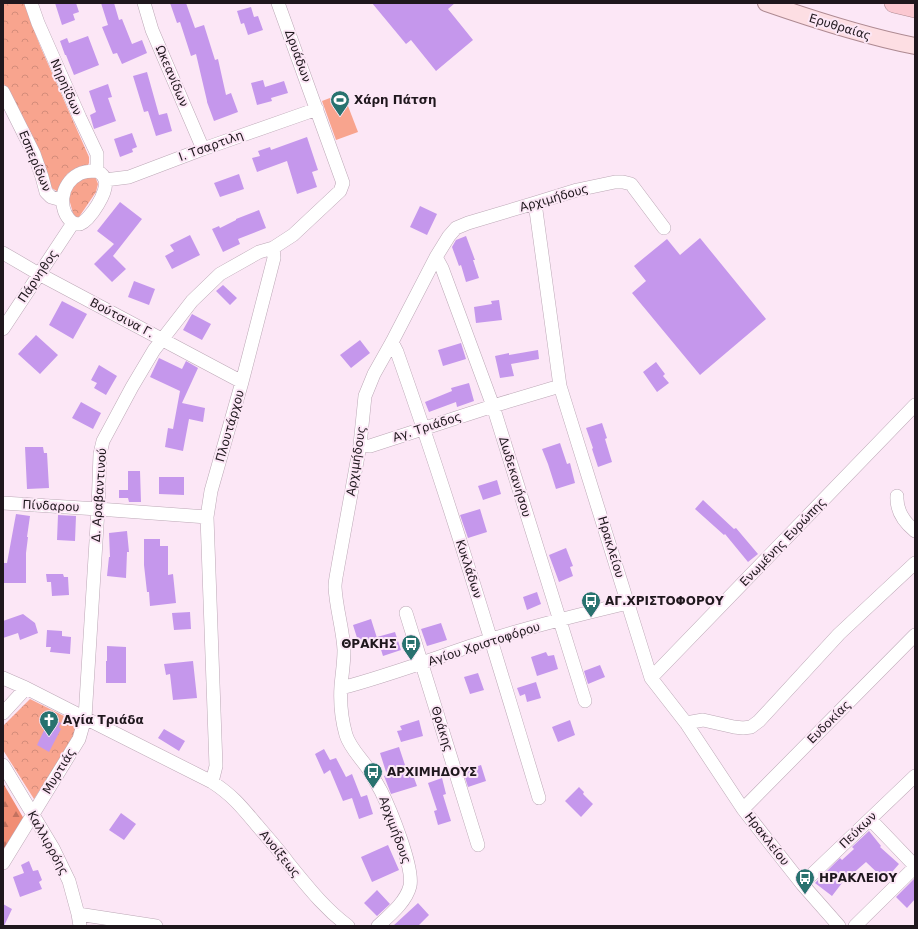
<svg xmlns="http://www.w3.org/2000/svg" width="918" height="929" font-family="'DejaVu Sans',sans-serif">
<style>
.grass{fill:#f8a48e}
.forest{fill:url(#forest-firs)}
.park{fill:url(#park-crowns)}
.building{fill:#c597ec}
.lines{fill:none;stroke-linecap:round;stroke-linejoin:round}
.minor-casing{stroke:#bca8b6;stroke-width:14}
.major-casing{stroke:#ae8a92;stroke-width:18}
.highway-casing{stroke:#ae8a92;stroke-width:20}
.minor{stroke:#fff;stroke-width:13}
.major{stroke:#fddee3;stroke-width:16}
.highway{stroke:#fbc8d1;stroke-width:19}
.labels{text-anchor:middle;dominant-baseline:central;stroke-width:4;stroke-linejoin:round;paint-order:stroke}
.street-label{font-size:12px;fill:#1f171d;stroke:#fce7f6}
.poi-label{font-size:12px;font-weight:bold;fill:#1f171d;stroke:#fce7f6;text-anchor:start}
</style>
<defs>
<pattern id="forest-firs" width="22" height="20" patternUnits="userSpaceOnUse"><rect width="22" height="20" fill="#f18d74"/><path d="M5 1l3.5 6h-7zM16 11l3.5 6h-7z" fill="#c3725f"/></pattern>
<pattern id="park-crowns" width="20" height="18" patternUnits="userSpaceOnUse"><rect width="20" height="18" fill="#f8a48e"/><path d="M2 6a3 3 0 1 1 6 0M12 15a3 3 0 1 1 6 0" fill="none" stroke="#d48c7a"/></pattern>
</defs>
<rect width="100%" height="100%" fill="#fce7f6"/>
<path class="grass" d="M343,93L358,132L336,140L322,101Z"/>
<path class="forest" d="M3,783L24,819L3,852Z"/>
<path class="park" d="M3,3H26L30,20L41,48L89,157V163L87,167L80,169L76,168L67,174L60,193L50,187L43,163L3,82Z
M95,176L98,184L96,192L79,217H74L68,195L73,185L85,177Z
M30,699L78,723L73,738L34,799L3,750V726Z"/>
<path class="building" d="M55,3H76L79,12L73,14L75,20L62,25Z
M101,3H114L119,20L122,19L132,44L142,40L147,53L122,64L117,53L113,54L102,27L108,25Z
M170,3H186L195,28L204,25L215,60L218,59L226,95L231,93L238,112L214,121L207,102V101L196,54L191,56L180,22L177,23Z
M372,3H455L448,9L473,40L436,71L411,40L406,44Z
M251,7L254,17L258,16L263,30L248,35L244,23L241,24L237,11Z
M88,36L99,65L74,75L66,55H65L60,41L67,38L69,43Z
M147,72L159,115L167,113L172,131L156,136L148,111L144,112L133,76Z
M263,80L265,87L284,81L288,93L271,98L272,101L257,105L251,83Z
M108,84L112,97L108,98L116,121L94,129L90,115L96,112L89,91Z
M132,133L137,147L132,149L133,152L120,157L114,139Z
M307,137L318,170L312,172L317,187L297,194L287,161L257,172L252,158L260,156L258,151L270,147L271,150Z
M239,174L244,189L220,197L214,183Z
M120,202L142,219L113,256L126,269L112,282L94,264L114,244L97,231Z
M420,206L437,214L427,235L410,227Z
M259,210L266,228L238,239L240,244L223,252L212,229L219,226L220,228L236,220V219Z
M190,235L200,255L172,269L165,256L174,251L170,245Z
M466,236L475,260H473L479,278L466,282L461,265L459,266L452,247L456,240Z
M700,238L766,319L700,375L632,293L646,281L634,266L667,239L680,255Z
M134,281L155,289L149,305L128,297Z
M223,285L237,298L230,305L216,291Z
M499,300L502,320L476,323L474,307L492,304L491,301Z
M62,301L87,314L73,339L49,325Z
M192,314L211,324L202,340L183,330Z
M36,335L58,355L40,374L18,354Z
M360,340L370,353L351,368L340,355Z
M461,343L466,359L443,366L438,350Z
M538,350L539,359L511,364L514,376L500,378L495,356L509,353V355Z
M159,358L182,369L186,361L198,368L182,403L205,408L203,422L189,419L183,451L165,447L168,428L173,429L180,391L150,377Z
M656,362L665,374L663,376L669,383L657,392L643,372Z
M99,365L117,376L106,395L94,388L97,383L91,380Z
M469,383L474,401L457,407L456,402L429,412L425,402L452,391L451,388Z
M81,402L101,413L93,429L72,418Z
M602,423L607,438L605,439L612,462L598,467L592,449L593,448L586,428Z
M560,443L567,464L570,463L575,483L556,489L548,464L542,449Z
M25,447H43L44,453H47L49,488L27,489Z
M128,471H140L141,502H129L128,498H119V490H128Z
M159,477H184V495L159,494Z
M497,480L501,494L483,500L478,486Z
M703,500L734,529L736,528L758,554L748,562L725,534L724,535L695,509Z
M480,509L487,532L468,538L460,515Z
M16,514L30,516L27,537H28L26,553V583H3V563H7Z
M58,515L76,516L75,541L57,540Z
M127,531L129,552H127L126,578L107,576L109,557H110L109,533Z
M144,539H160V546H168V575L173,574L176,603L150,606L149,592H147L144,565Z
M566,548L573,566L570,567L573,576L559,582L549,555Z
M46,574H63L64,577H68L69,595L52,596L51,582H47Z
M537,592L541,604L527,610L523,597Z
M190,612L191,629L174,630L172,613Z
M23,614L35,623L38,633L20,640L18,633L3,638V621Z
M371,619L377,638L359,644L353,625Z
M441,623L447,640L427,646L421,629Z
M47,630L62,631V636L71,637L70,654L50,652L51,647H46Z
M395,632L401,650L383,656L377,637Z
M107,646L126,647V683H106V661H107Z
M546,652L548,656L554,655L558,669L537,676L531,657Z
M193,661L197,698L173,700L170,674L166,675L164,664Z
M600,665L605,677L588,684L584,671Z
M478,673L484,690L470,694L464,677Z
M536,682L541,698L527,702L525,694L520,696L517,688Z
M53,719L61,723L59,727L61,729L49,752L37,745L48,722L51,724Z
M419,720L423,736L401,742L397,731L402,730L400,726Z
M570,720L575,735L558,742L552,727Z
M164,729L185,741L179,751L158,738Z
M399,747L406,768L410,767L417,786L391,794L384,776L387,775L380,753Z
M324,749L330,760L336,758L346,777L352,774L361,797L367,795L373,814L359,819L352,798L343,801L330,770L324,774L315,754Z
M481,765L486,781L468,787L463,771Z
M442,778L446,794L443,795L451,821L438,825L434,811L437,810L428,783Z
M579,787L584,792L583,794L593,804L581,817L565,801Z
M121,813L136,824L124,840L109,830Z
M869,831L881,846L880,847L899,864L885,880L866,862L842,883L832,896L815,883L840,858L842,860L854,849L852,847Z
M388,845L399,870L372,882L361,857Z
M29,861L33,871L38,870L42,880L39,882L42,889L20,897L13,877L24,873L21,865Z
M915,878V899L907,908L896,897Z
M377,890L390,904L377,916L364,903Z
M418,903L429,915L418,926H393Z
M3,904L12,909L4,926H3Z"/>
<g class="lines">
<defs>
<path id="minor" d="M31,3L38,23L80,118L97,154V171
M144,3L152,30L203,149
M3,92L34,154L42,177L46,192L51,197L62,200
M97,171C101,173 104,176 105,180C109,191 90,220 80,224C77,224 76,224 73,223C57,210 60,184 79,174C84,171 91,171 97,171Z
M105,180L129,177L203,149L317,109
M535,203L560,386L651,678L686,723L743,809L802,884L839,926
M3,253L39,274L242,382
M436,257L442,268L493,406L585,701
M3,329L73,223
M392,342L397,352C449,499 494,649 539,798
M360,445L370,446L493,406L560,386
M897,496C896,511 904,522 915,531
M3,503L98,509L207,517
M406,613L478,845
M3,678L26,688L85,718L212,782C232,795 241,806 256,824C267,837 279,850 289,864C308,887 324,908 348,926
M651,678L915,405
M341,688C391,675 440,656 489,640C535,625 582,614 628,603
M3,713L26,688
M686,723L703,720L734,727L743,728L751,727L759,721L839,634L915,563
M3,765L53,848L69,881L78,914L80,926
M212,782L216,766L207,517L211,491L242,382L274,258L273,248
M743,809L915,635
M870,819L915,866
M3,863L79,739L85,718L98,509L100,454L103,441L132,387L154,350L192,301L220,274L259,252L273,248L293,235L340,191L343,183L278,3
M802,884L915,776
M78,914L156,926
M378,926C390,915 406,902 410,886C414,867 390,809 381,791C377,784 373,777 369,770C361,758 350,748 346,735C342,721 340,701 341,686C342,674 344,663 344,650C343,629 336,608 335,587C335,580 337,573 338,566L360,445L365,396L374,374L392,342L436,257L449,236L456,228L468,223L535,203L577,190L615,182H623L631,184L664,228
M855,926L915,867"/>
<path id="major" d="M766,3C815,20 864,36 915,46"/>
<path id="highway" d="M894,3L915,8"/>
</defs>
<use href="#minor" class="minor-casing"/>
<use href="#major" class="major-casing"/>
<use href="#highway" class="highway-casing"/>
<use href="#minor" class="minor"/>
<use href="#major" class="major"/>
<use href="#highway" class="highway"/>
</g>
<defs>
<symbol id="stadium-pin" viewBox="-11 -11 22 30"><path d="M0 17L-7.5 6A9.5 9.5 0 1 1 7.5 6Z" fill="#28726f" stroke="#fce7f6"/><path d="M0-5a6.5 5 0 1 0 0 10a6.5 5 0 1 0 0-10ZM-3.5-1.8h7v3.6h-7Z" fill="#fff"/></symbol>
<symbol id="bus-pin" viewBox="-11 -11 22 30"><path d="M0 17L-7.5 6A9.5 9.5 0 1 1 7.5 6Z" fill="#28726f" stroke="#fce7f6"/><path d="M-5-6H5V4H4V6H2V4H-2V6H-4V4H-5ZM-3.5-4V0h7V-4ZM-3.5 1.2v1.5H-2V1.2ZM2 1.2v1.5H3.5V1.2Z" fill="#fff"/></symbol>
<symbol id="church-pin" viewBox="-11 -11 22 30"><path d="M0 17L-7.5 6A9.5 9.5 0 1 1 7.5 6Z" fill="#28726f" stroke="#fce7f6"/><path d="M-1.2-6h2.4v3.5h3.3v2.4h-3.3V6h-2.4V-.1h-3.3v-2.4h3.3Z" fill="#fff"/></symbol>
</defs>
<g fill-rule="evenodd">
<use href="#stadium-pin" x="329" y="89" width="22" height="30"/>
<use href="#bus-pin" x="580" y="590" width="22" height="30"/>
<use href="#bus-pin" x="400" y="633" width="22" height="30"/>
<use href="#church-pin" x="38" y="709" width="22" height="30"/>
<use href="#bus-pin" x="362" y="761" width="22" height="30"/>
<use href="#bus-pin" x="794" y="867" width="22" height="30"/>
</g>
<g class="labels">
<g class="street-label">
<text transform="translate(840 27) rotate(17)">Ερυθραίας</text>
<text transform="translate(298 56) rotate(70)">Δρυάδων</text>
<text transform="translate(172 76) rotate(67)">Ωκεανίδων</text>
<text transform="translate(66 87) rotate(66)">Νηρηϊδων</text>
<text transform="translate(211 146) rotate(-20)">Ι. Τσαρτιλη</text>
<text transform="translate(35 161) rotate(67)">Εσπερίδων</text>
<text transform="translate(554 198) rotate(-16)">Αρχιμήδους</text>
<text transform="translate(38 276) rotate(-56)">Πάρνηθος</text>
<text transform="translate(122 318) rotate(28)">Βούτσινα Γ.</text>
<text transform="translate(230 426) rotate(-74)">Πλουτάρχου</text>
<text transform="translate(427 427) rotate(-18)">Αγ. Τριάδος</text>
<text transform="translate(356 461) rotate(-81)">Αρχιμήδους</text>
<text transform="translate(515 477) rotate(73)">Δωδεκανήσου</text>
<text transform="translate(99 495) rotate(-86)">Δ. Αραβαντινού</text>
<text transform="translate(51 506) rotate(3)">Πίνδαρου</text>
<text transform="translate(783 542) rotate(-46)">Ενωμένης Ευρώπης</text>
<text transform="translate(611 547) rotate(73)">Ηρακλείου</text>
<text transform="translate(469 569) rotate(72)">Κυκλάδων</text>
<text transform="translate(484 644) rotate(-18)">Αγίου Χριστοφόρου</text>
<text transform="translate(829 722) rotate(-45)">Ευδοκίας</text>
<text transform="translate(442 729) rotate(73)">Θράκης</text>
<text transform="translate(59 771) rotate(-59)">Μυρτιάς</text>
<text transform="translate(395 830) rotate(70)">Αρχιμήδους</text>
<text transform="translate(858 830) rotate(-44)">Πεύκων</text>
<text transform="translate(767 839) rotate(52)">Ηρακλείου</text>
<text transform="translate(48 843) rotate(61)">Καλλιρρόης</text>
<text transform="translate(280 854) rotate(51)">Ανοίξεως</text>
</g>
<g class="poi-label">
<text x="354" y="100">Χάρη Πάτση</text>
<text x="605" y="601">ΑΓ.ΧΡΙΣΤΟΦΟΡΟΥ</text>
<text x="397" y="644" text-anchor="end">ΘΡΑΚΗΣ</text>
<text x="63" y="720">Αγία Τριάδα</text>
<text x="387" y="772">ΑΡΧΙΜΗΔΟΥΣ</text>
<text x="819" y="878">ΗΡΑΚΛΕΙΟΥ</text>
</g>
</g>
<rect width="918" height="929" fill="none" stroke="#1f171d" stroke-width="8"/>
</svg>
